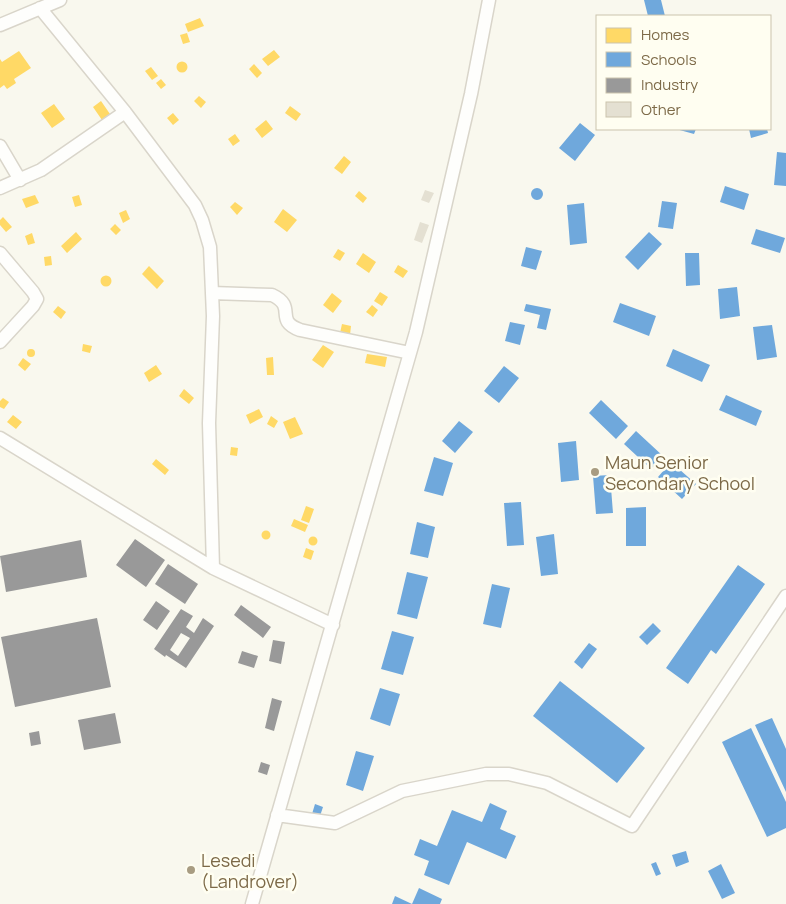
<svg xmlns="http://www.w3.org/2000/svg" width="786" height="904" font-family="Manrope,sans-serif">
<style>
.homes{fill:#ffd966}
.schools{fill:#6fa8dc}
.industry{fill:#999;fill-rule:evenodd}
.building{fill:#e4e0d2}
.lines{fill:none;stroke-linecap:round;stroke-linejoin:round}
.street-casing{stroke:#d9d5ca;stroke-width:15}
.street{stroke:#fefefc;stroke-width:12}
.poi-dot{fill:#a89c82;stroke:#fffef1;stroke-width:2}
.labels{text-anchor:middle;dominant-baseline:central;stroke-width:5;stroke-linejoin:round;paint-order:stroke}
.poi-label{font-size:18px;fill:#7d6a48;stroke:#fffef1;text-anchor:start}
</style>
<rect width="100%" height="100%" fill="#f9f8ee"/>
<path class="homes" d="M200,18L204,26L188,32L185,24Z
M187,33L190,42L183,44L180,35Z
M274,50L280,57L268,66L262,59Z
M19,51L31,68L14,79L16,83L7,89L4,85L0,88V59L2,62Z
M176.5 67a5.5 5.5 0 1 1 11 0a5.5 5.5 0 1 1-11 0Z
M254,64L262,73L257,78L249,69Z
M151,67L158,76L152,80L145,71Z
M161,79L166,85L161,89L156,83Z
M199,96L206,102L201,108L194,101Z
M101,101L110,114L102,120L93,107Z
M54,104L65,119L52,128L41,113Z
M290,106L301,114L296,121L285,113Z
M173,113L179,120L173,125L167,118Z
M266,120L273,129L262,138L255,129Z
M235,134L240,141L233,146L228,139Z
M344,156L351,162L342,174L334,168Z
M359,191L367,198L363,203L355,196Z
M35,195L39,203L26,208L22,199Z
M79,195L82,205L75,207L72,197Z
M235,202L243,208L237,215L230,207Z
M283,209L297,220L287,232L274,222Z
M126,210L130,219L123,223L119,213Z
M3,217L12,227L6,232L0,225V220Z
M115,224L121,230L116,235L110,229Z
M76,232L82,239L67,253L61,246Z
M32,233L35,243L28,245L25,236Z
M338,249L345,253L340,261L333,257Z
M363,253L376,262L369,273L356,264Z
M51,256L52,265L45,266L44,257Z
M398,265L408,271L403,278L394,272Z
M149,266L164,281L157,289L142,274Z
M100.5 281a5.5 5.5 0 1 1 11 0a5.5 5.5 0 1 1-11 0Z
M380,292L388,297L382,306L374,301Z
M332,293L342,301L333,313L323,305Z
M372,305L378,310L373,317L366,312Z
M58,306L66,312L61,319L53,312Z
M342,324L351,326L350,335L340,333Z
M83,344L92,346L90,353L82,351Z
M323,345L334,352L323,368L312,360Z
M27 353a4 4 0 1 1 8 0a4 4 0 1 1-8 0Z
M367,354L387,357L385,367L365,363Z
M273,357L274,375H267L266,358Z
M23,358L31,364L25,371L18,365Z
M156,365L162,374L149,382L144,373Z
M184,389L194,398L189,404L179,396Z
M3,398L9,402L4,409L0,407V401Z
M259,409L263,417L250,424L246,415Z
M13,415L22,422L16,429L7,422Z
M271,416L278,421L274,428L267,424Z
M295,417L303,434L290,439L283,422Z
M231,447L238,448L237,456L230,455Z
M156,459L169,470L165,475L152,464Z
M306,506L314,509L309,523L301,520Z
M294,519L308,525L305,532L291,526Z
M261.5 535a4.5 4.5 0 1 1 9 0a4.5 4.5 0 1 1-9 0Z
M308.5 541a4.5 4.5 0 1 1 9 0a4.5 4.5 0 1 1-9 0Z
M306,548L314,551L311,560L303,557Z"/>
<path class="schools" d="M644,0H661L665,16H648Z
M580,123L595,135L575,161L559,148Z
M676,129H696L694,134Z
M749,129H767L768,133L751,138Z
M777,152L786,153V186L774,185Z
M725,186L749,194L744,210L720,202Z
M531 194a6 6 0 1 1 12 0a6 6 0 1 1-12 0Z
M662,201L677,203L673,229L658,227Z
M584,203L587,243L570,245L567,205Z
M756,229L785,238L780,253L751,244Z
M649,232L662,244L638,270L625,257Z
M526,247L542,251L536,270L521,266Z
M685,253H699L700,285L686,286Z
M737,287L740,316L720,319L718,289Z
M620,303L656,316L649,336L613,322Z
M526,304L551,309L546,330L537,328L540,315L524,311Z
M510,322L525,325L520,345L505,341Z
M772,325L777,357L757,360L753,327Z
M673,349L710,365L702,382L666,366Z
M504,366L519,378L499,403L484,391Z
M726,395L762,411L756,426L719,410Z
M601,400L628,426L616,439L589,413Z
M459,421L473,432L455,453L442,441Z
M636,431L663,456L651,469L624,444Z
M576,441L579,480L561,482L558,443Z
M434,457L453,463L443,496L424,491Z
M671,462L696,484L682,499L658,477Z
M610,475L613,513L596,514L593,476Z
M521,502L524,545L507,546L504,503Z
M646,507V546H626V508Z
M417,522L435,527L428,558L410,554Z
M554,534L558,574L541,576L536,537Z
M738,565L765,584L716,654L711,650L688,684L666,668Z
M407,572L428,577L417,619L397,614Z
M492,584L510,588L501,628L483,624Z
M653,623L661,631L647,645L639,637Z
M392,631L414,637L403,675L381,669Z
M589,643L597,649L582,669L574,662Z
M560,681L645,748L617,783L533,716Z
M380,688L400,694L390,726L370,719Z
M772,718L786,749V792L755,725Z
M751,728L786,802V828L767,837L722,742Z
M356,751L374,756L363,791L346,785Z
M490,803L507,811L500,829L516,836L506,859L467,842L449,885L424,875L429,861L414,855L420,839L437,846L452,810L482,822Z
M315,804L323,807L320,816L312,814Z
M686,851L689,862L676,867L672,855Z
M656,862L661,874L656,876L651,864Z
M721,864L735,893L722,899L708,871Z
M419,888L442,899L440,904H392L395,896L412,904Z"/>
<path class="industry" d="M135,539L165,560L146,587L116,565Z
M81,540L87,577L6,592L0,556Z
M168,564L198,584L185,604L155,584Z
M156,601L170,611L157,630L143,620Z
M241,605L271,627L263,638L234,615Z
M181,609L193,616L186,627L194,633L203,618L214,626L186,668L166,655L165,657L154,649ZM181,633L190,638L178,656L170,650Z
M97,618L111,687L15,707L1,637Z
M273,640L285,642L281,664L269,661Z
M242,651L258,656L254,668L238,663Z
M272,698L282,701L274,731L265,728Z
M115,713L121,743L84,750L78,720Z
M39,731L41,744L31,746L29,733Z
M261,762L270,765L267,775L258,772Z"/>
<path class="building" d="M425,190L434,193L429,203L421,200Z
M420,222L429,225L422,243L414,240Z"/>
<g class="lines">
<defs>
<path id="street" d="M40,8L125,112L195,205L202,220L210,247L213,316L209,423L213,568
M0,25L60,0
M0,146L20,180
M0,188L41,170L125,112
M0,253L33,292L37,299L33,306L0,342
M212,293L272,295C298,307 273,320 300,330L410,353
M0,438L213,568L333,625
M277,815L335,823L402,791L486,774H509L547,783L632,826L786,596
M252,904L416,332L471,94L489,0"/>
</defs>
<use href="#street" class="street-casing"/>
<use href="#street" class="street"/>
</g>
<g class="poi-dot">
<circle cx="595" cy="472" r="5"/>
<circle cx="191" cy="870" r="5"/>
</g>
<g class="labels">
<g class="poi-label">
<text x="605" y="462">Maun Senior<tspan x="605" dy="21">Secondary School</tspan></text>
<text x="201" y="860">Lesedi<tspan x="201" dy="21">(Landrover)</tspan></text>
</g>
</g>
<rect x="596" y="15" width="175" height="115" fill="#fffef1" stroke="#cbc3ad"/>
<rect x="606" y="28" width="25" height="15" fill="#ffd966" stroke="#cbc3ad"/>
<text x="641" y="40" font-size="15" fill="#7d6a48">Homes</text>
<rect x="606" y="52" width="25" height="15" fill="#6fa8dc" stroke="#cbc3ad"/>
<text x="641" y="65" font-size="15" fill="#7d6a48">Schools</text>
<rect x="606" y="78" width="25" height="15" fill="#999999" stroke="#cbc3ad"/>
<text x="641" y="90" font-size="15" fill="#7d6a48">Industry</text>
<rect x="606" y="102" width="25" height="15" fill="#e4e0d2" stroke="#cbc3ad"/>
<text x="641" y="115" font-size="15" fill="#7d6a48">Other</text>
</svg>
